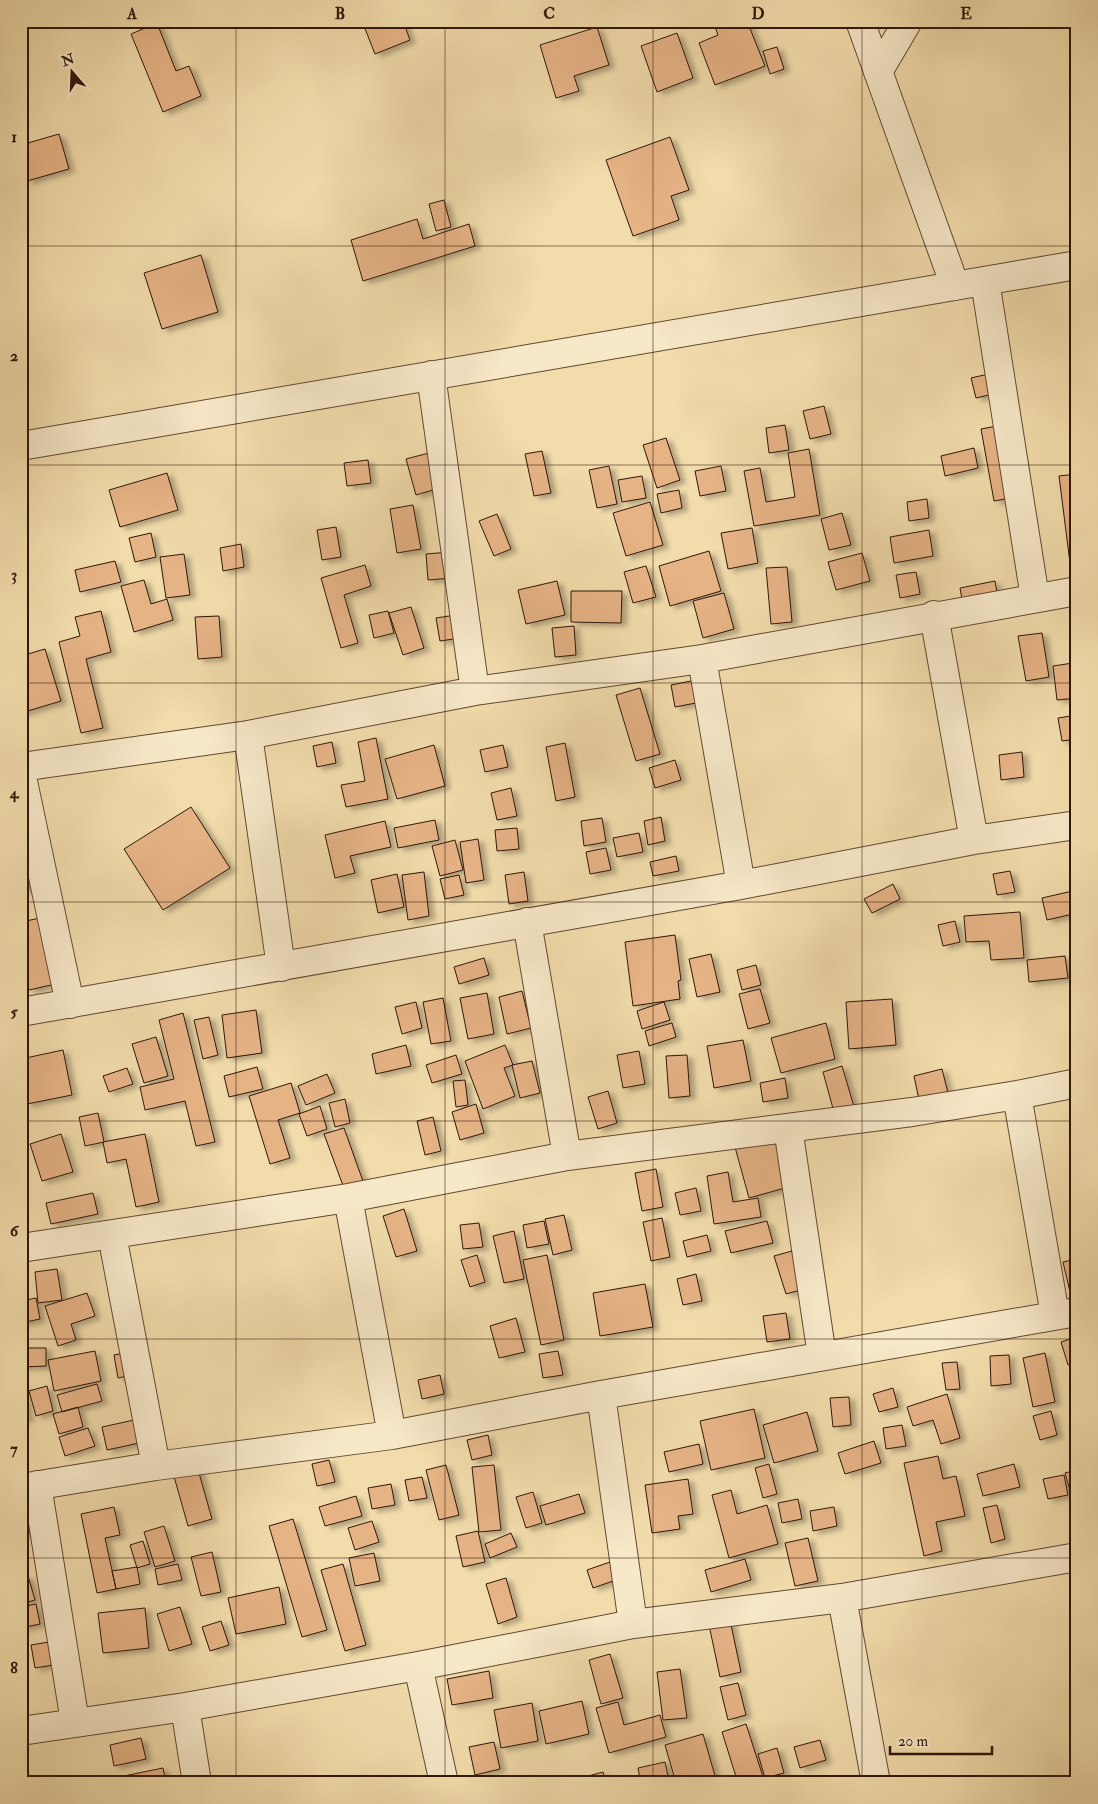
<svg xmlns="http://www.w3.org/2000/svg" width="1098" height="1804" font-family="'IM FELL Double Pica',serif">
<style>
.building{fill:#e6b385;stroke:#2f160c;filter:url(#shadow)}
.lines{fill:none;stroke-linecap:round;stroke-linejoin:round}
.minor-casing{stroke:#604834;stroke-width:30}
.minor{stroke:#f7e8c8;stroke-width:28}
.grid{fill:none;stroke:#2f160c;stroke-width:1;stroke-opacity:0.55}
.neatline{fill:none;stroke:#2f160c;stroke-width:2}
.grid-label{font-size:16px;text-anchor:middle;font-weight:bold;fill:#2f160c}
</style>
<defs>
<filter id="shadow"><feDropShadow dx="5.5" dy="3" stdDeviation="2.5" flood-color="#0004"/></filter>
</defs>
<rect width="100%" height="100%" fill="#f2dcab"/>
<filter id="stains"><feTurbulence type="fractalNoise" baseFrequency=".004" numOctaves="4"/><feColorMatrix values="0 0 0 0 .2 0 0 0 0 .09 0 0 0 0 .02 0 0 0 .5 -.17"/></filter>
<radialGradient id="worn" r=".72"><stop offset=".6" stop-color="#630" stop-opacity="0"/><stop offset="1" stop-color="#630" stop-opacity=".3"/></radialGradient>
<path class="building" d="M362,21H403L410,40L375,54Z
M713,21H747L765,66L715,85L699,43L718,35Z
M157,23L176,71L189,66L201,96L163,112L131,34Z
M597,27L609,65L574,76L579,91L556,98L540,45Z
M677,33L693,78L657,92L641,46Z
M777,47L784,69L770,74L763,51Z
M59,134L69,169L27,181L21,160V145Z
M670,137L689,190L671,196L679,220L633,236L606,160Z
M444,200L451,227L436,231L429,204Z
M417,219L423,239L469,224L475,246L363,281L351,240Z
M201,255L218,312L162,329L144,273Z
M993,373L997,393L976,398L971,378Z
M824,406L831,434L810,439L803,411Z
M785,425L789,450L769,453L766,428Z
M997,426L1010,498L994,501L981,429Z
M666,438L680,480L657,488L643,445Z
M974,448L978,468L945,476L941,456Z
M809,449L820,515L754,526L744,471L760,468L766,502L795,497L788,453Z
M542,451L551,493L534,496L525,454Z
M433,452L443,487L416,495L406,459Z
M368,460L371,483L347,486L344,463Z
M609,466L617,504L597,508L589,470Z
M721,466L726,491L700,496L695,471Z
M167,473L178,510L120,527L109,490Z
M1077,474V570L1071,571L1059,476Z
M642,476L646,498L622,502L618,480Z
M679,490L682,508L661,513L657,494Z
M927,499L929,518L909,521L907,502Z
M650,502L663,545L626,556L613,513Z
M413,505L421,549L397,553L390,509Z
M842,513L851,545L829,550L821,519Z
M497,514L511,549L494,556L479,521Z
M336,527L341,557L322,560L317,530Z
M752,528L758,563L728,569L721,533Z
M929,530L933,556L894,563L890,537Z
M151,533L156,557L135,562L129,538Z
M241,544L244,567L223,571L220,548Z
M709,551L721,591L670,606L659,566Z
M450,552L452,578L428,580L426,554Z
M862,553L870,581L836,590L828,562Z
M184,554L190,595L166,598L160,557Z
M115,561L121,582L80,592L75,570Z
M365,565L371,586L344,595L358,643L341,648L321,578Z
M646,566L656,597L633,603L624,572Z
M787,567L792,622L771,624L766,568Z
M916,572L920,594L900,598L896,575Z
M144,580L151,604L167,599L173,620L134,632L121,586Z
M557,581L565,615L526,624L518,590Z
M995,581L998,598L963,605L960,588Z
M571,591H622L621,623L571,622Z
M724,593L734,629L703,638L693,601Z
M411,607L424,648L403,655L389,613Z
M101,611L111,652L86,659L103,728L81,733L59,642L80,636L75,617Z
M388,611L394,633L374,638L369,615Z
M456,615L460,638L440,641L436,618Z
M219,616L222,657L198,659L195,617Z
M574,626L576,655L555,657L552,628Z
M1042,633L1049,677L1026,681L1018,636Z
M45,649L61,701L21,713V656Z
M1073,663L1077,698L1057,700L1053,666Z
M696,680L701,702L675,707L671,685Z
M640,688L660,754L636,761L616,695Z
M1077,715V739L1062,741L1058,718Z
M376,738L388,799L346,807L341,785L365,781L358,742Z
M332,742L336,763L317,767L313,746Z
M565,743L575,797L556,801L546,747Z
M434,745L445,786L397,799L385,759Z
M503,745L508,767L485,772L480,750Z
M1022,752L1024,777L1001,780L999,755Z
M675,760L681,780L655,788L649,768Z
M511,788L517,816L497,820L491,793Z
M191,807L230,868L163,910L124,849Z
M661,817L665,841L648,845L644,821Z
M602,818L606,842L584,846L581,821Z
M435,820L439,840L398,848L394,828Z
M385,821L391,847L350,856L355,873L335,878L325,835Z
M517,828L519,849L497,851L495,830Z
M639,833L643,852L617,857L613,838Z
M478,839L484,880L466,883L460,842Z
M455,840L463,870L440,876L432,846Z
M606,848L611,870L590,874L586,852Z
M676,856L679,871L653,876L650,862Z
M26,864L28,889L21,890V865Z
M1010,871L1015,892L997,895L993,874Z
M424,872L429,916L408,920L402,875Z
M524,872L528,901L509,904L505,875Z
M397,874L404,907L378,913L371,880Z
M459,875L464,895L445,899L440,879Z
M893,884L900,899L872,913L864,899Z
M1077,890V913L1047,920L1042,898Z
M1020,912L1024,958L991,960L989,941L966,942L964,916Z
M45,917L60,983L29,990L21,957V922Z
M955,921L960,942L943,946L938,925Z
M675,935L681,980L678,981L680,999L633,1006L625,942Z
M711,954L720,992L697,997L689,959Z
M1065,956L1068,978L1029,982L1027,960Z
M1077,956V984L1070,957Z
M484,958L489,975L459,984L454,967Z
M756,965L761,985L742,990L737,970Z
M760,989L770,1023L748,1029L739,994Z
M522,991L531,1028L507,1034L499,997Z
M487,993L494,1034L468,1039L460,998Z
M443,998L451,1041L431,1044L423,1002Z
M892,999L896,1045L849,1049L846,1002Z
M416,1002L422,1028L402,1034L395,1007Z
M664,1002L670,1020L642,1029L637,1011Z
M256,1010L262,1053L227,1058L222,1015Z
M183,1013L215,1142L196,1146L185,1101L145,1110L140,1087L174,1079L159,1020Z
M209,1017L218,1055L203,1059L194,1020Z
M672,1023L676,1037L649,1046L645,1031Z
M826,1023L835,1059L781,1073L771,1038Z
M156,1037L168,1076L144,1083L132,1044Z
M743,1040L751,1081L714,1088L707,1046Z
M406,1045L411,1066L376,1074L372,1054Z
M505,1045L513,1065L504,1068L515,1096L483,1109L465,1061Z
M63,1050L72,1095L27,1104L21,1075V1059Z
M639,1051L645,1084L623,1088L617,1055Z
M456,1055L462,1074L432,1083L426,1065Z
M687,1055L690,1096L669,1098L666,1056Z
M532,1061L540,1093L520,1098L512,1065Z
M842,1066L855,1110L835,1116L823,1072Z
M257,1067L263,1089L229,1097L224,1076Z
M127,1068L133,1084L109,1092L103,1076Z
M942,1069L948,1093L919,1100L914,1076Z
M327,1074L335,1093L306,1105L298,1086Z
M785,1078L788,1098L763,1102L760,1083Z
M465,1080L468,1105L456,1107L453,1081Z
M291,1083L300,1113L278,1120L290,1158L270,1164L249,1096Z
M608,1091L617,1123L598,1129L588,1097Z
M345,1099L350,1123L335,1127L329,1103Z
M476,1104L484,1133L460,1140L452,1112Z
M320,1106L327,1129L307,1136L299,1114Z
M98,1113L104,1142L85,1146L79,1117Z
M433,1117L441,1151L425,1155L417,1121Z
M344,1128L364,1184L345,1191L324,1134Z
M61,1134L73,1172L42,1181L30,1144Z
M145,1134L159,1202L136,1207L126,1159L107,1163L103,1142Z
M778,1135L792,1186L749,1198L735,1147Z
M656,1169L663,1207L642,1211L635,1173Z
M728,1172L733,1202L758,1198L761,1217L714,1224L707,1176Z
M696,1188L701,1211L680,1215L675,1193Z
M1077,1191V1218H1076L1072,1192Z
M93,1193L98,1214L51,1224L46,1203Z
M404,1209L417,1251L396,1257L383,1216Z
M564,1215L572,1250L553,1255L545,1219Z
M662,1218L670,1257L651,1261L643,1222Z
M544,1221L549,1244L527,1248L523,1225Z
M767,1221L773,1243L731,1253L725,1231Z
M479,1223L483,1247L463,1249L460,1225Z
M514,1231L524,1279L504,1283L493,1236Z
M707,1235L711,1251L687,1257L683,1241Z
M792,1251L804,1289L786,1294L774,1256Z
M477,1255L485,1282L470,1287L461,1260Z
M547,1255L564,1340L541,1345L523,1260Z
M1077,1259V1290L1070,1292L1063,1262Z
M57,1269L62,1300L38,1303L35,1272Z
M696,1274L702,1301L683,1305L677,1279Z
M645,1284L653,1327L600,1336L593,1293Z
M87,1293L95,1316L71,1324L76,1340L58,1346L45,1306Z
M36,1298L40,1319L21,1323V1301Z
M786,1313L790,1339L767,1342L763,1316Z
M516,1318L525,1352L499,1358L490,1326Z
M1077,1337V1362L1068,1365L1061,1342Z
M21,1348H46V1366L21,1367Z
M140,1350L145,1372L118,1378L114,1355Z
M95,1351L101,1381L54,1391L48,1360Z
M558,1351L563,1375L543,1378L539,1354Z
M1045,1353L1055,1402L1033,1407L1023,1358Z
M1009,1355L1011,1384L991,1386L990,1356Z
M957,1362L960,1389L946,1390L942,1363Z
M440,1375L444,1394L422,1399L418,1380Z
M97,1384L102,1401L62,1412L57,1395Z
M21,1386H24L28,1419L21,1420Z
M47,1386L53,1411L36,1416L29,1391Z
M893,1388L898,1407L879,1412L873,1394Z
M947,1394L960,1438L941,1444L933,1420L913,1426L907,1407Z
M849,1397L851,1425L833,1427L830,1398Z
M78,1407L83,1427L59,1434L53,1414Z
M754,1409L765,1458L711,1470L700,1421Z
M1051,1411L1057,1435L1040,1440L1033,1416Z
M807,1412L818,1451L774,1463L763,1425Z
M148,1417L153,1440L107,1450L102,1427Z
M902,1425L906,1446L886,1449L883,1428Z
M88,1428L95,1446L65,1456L59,1437Z
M488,1435L492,1455L472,1460L467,1440Z
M874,1441L881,1463L845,1474L838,1453Z
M699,1444L703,1464L669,1472L664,1452Z
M938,1456L943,1479L956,1476L965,1516L936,1522L942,1551L924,1556L904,1463Z
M329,1460L335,1482L317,1486L312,1464Z
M769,1464L777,1494L763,1498L755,1468Z
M1014,1464L1020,1487L983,1496L977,1474Z
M446,1465L459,1515L439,1520L426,1470Z
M494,1465L501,1530L479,1532L472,1467Z
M197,1466L212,1519L188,1526L173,1473Z
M1077,1470V1492L1071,1494L1065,1473Z
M1064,1475L1068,1495L1048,1499L1043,1479Z
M422,1477L427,1498L409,1501L405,1480Z
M688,1479L693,1514L678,1516L680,1529L652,1533L645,1485Z
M391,1484L395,1505L372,1509L368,1488Z
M731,1490L737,1514L767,1505L778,1544L729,1558L712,1495Z
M533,1492L542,1523L526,1528L516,1497Z
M579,1494L585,1513L546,1525L540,1506Z
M356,1496L362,1516L325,1526L319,1507Z
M798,1499L802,1519L782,1523L778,1503Z
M997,1505L1005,1539L991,1543L983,1508Z
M114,1507L120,1535L105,1538L116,1589L97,1593L81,1514Z
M834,1507L837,1526L813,1531L810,1511Z
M34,1511L40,1529L21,1535V1515Z
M293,1519L327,1630L302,1637L269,1526Z
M372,1521L379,1542L355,1550L348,1528Z
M164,1526L175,1561L155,1567L144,1532Z
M478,1531L485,1562L463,1567L456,1536Z
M511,1533L517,1547L490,1558L485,1544Z
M808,1538L818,1581L795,1586L785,1543Z
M143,1541L150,1564L137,1568L130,1545Z
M212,1552L221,1592L201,1596L191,1557Z
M374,1553L380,1581L355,1586L349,1558Z
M745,1559L751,1580L711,1592L705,1570Z
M610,1562L616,1580L593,1588L587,1570Z
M178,1564L182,1580L158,1585L155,1569Z
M343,1564L366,1645L345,1651L321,1570Z
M137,1567L140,1584L116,1589L112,1571Z
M28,1576L35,1600L21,1604V1578Z
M506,1578L517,1617L498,1624L486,1584Z
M279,1587L286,1624L236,1634L228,1598Z
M36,1604L40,1624L21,1628V1607Z
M180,1607L192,1644L169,1651L157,1614Z
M145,1608L149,1648L103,1653L98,1613Z
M730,1620L741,1672L720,1677L709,1625Z
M221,1621L229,1645L210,1651L202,1627Z
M55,1641L59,1664L35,1668L31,1645Z
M610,1654L623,1698L601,1704L589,1660Z
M680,1669L687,1718L663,1720L657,1672Z
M489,1671L493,1698L452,1705L447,1679Z
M738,1683L746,1715L728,1720L720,1687Z
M582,1701L589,1734L546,1744L539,1711Z
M618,1702L624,1725L660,1715L666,1737L609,1753L596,1708Z
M532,1703L538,1741L501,1748L494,1710Z
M746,1724L765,1783H738L722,1732Z
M703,1734L717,1783H676L665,1745Z
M141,1738L146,1759L114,1766L110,1745Z
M820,1740L826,1760L800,1768L794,1747Z
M494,1742L500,1769L475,1775L469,1747Z
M777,1748L784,1773L765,1778L758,1754Z
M665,1762L669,1781L660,1783H641L638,1768Z
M163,1768L166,1783H120L119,1777Z
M603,1772L606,1783H562Z"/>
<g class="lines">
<defs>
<path id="minor" d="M860,21L955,286
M878,72L908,21
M985,281L1035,598
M431,375L475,691
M21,446L1077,265
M934,615L974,840
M702,659L741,885
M248,735L281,967
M21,767L248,735L475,691L702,659L1077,591
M21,772L70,1004
M527,922L567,1156
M21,1012L741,885L974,840L1077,825
M1017,1095L1055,1315
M788,1128L822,1356
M348,1198L392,1435
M112,1235L156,1466
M21,1248L348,1198L567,1156L912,1112L1017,1095L1077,1083
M601,1395L633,1624
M37,1485L75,1722
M21,1488L156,1466L392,1435L601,1395L1077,1312
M842,1598L876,1783
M418,1666L444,1783
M185,1707L197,1783
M21,1731L185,1707L418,1666L633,1624L842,1598L1077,1557"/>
</defs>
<use href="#minor" class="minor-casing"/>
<use href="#minor" class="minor"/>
</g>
<path class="grid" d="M236,21V1783M445,21V1783M653,21V1783M862,21V1783M21,246H1077M21,465H1077M21,683H1077M21,902H1077M21,1121H1077M21,1339H1077M21,1558H1077"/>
<rect width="1098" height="1804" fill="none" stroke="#f2dcab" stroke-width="55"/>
<g transform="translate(72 72) rotate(341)" stroke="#f7e8c8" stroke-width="4" paint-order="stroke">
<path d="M0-4L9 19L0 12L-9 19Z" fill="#2f160c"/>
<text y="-8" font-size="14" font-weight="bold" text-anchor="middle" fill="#2f160c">N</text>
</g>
<path d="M890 1746v8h102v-8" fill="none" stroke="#2f160c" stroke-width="2.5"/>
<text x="898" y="1746" font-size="15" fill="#2f160c" stroke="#f7e8c8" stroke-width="4" paint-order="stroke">20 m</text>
<rect x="28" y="28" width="1042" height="1748" class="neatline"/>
<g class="grid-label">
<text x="132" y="19">A</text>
<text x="340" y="19">B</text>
<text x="549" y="19">C</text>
<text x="758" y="19">D</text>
<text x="966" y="19">E</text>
<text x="14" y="142">1</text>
<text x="14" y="361">2</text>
<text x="14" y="580">3</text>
<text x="14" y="798">4</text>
<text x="14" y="1017">5</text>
<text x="14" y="1236">6</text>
<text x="14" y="1454">7</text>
<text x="14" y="1673">8</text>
</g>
<rect width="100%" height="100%" filter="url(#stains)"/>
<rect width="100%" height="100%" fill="url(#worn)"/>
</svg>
